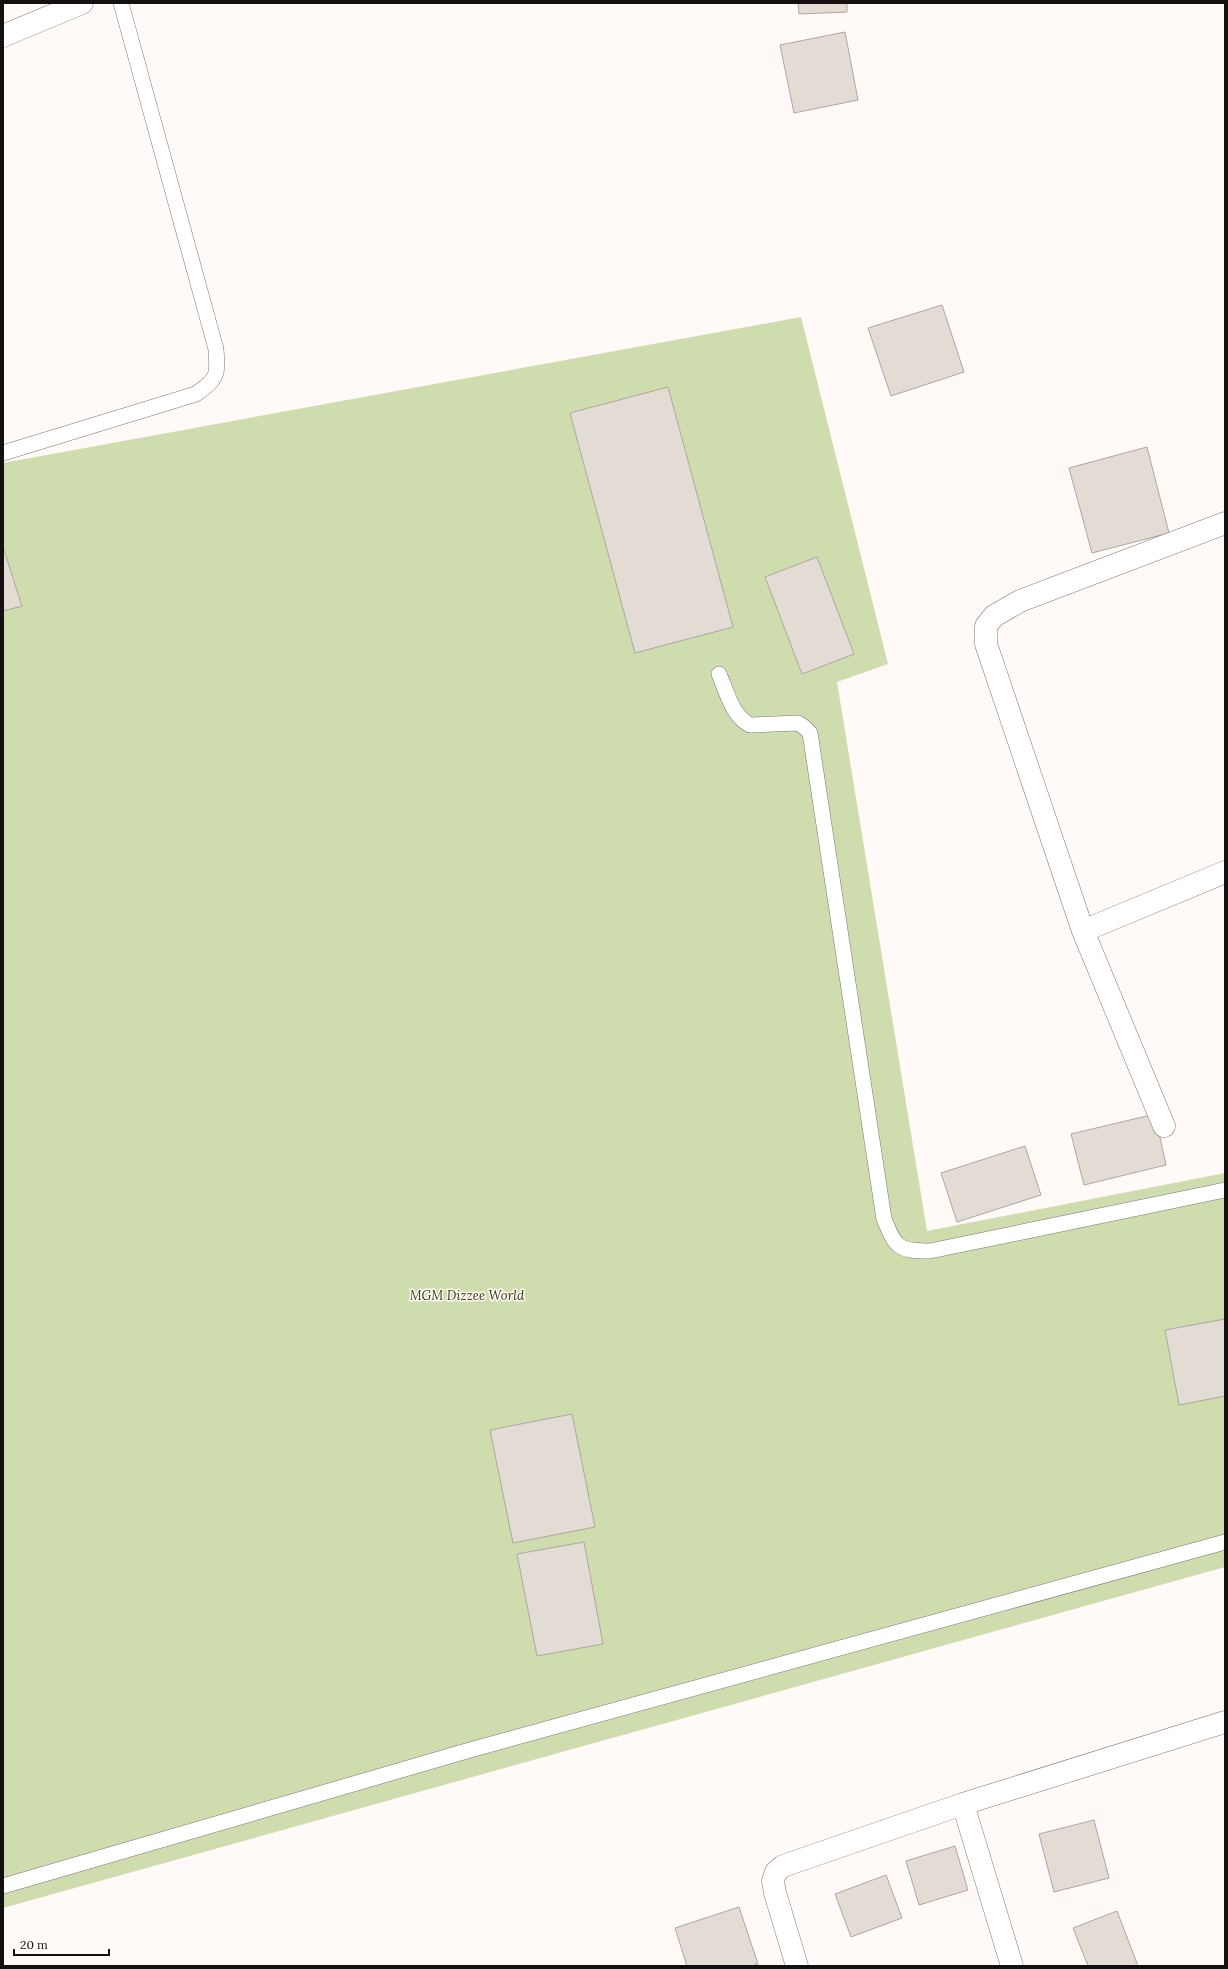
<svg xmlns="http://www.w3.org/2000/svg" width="1228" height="1969" font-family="Lora,serif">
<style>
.green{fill:#cedcae}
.building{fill:#e2dcd5;stroke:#ada7a1}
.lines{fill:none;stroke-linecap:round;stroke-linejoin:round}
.service-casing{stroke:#7e7673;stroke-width:16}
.minor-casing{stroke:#7e7673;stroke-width:23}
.service{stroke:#fff;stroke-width:15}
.minor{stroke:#fff;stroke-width:22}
.labels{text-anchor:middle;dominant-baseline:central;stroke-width:3;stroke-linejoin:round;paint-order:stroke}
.park-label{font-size:13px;font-style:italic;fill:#303b0b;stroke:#fff9f7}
</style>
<rect width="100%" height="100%" fill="#fff9f7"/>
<path class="green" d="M801,317L888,664L837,682L927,1231L1225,1173V1567L3,1908V463Z"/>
<path class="building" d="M798,3H847V12L799,14Z
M845,32L858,100L794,113L780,45Z
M942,305L964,372L891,396L868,328Z
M668,387L733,627L635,653L570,413Z
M1147,447L1169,533L1092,553L1069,468Z
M3,547L22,606L3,611Z
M817,557L854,654L802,674L765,577Z
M1155,1114L1166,1165L1084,1185L1071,1134Z
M1025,1146L1041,1195L957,1222L941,1173Z
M1225,1319V1396L1179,1405L1165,1330Z
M572,1414L595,1527L513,1543L490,1430Z
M584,1542L603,1644L537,1656L517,1554Z
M1094,1820L1109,1878L1054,1892L1039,1834Z
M955,1846L968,1890L919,1905L906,1861Z
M886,1875L902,1918L851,1937L835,1894Z
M739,1907L758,1964L751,1966H687L675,1928Z
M1117,1911L1138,1966H1088L1073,1928Z"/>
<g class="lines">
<defs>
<path id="service" d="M3,453L196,394C218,378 218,376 216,349L121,3
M719,674C727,692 732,716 750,725L798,723L804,727L810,733L884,1219C896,1248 898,1251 930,1251L1225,1190
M3,1886L470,1750L1225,1542"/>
<path id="minor" d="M3,36L82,3
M1083,931L1225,872
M1164,1126L1083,931L986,644V626L994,616L1020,601L1225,523
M963,1804L1012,1966
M797,1966L775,1893L773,1881L776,1872L783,1866L963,1804L1225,1722"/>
</defs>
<use href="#service" class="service-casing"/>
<use href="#minor" class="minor-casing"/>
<use href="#service" class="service"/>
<use href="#minor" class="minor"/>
</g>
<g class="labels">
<g class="park-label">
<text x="467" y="1295">MGM Dizzee World</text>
</g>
</g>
<rect width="1228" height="1969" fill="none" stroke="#13100f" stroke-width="8"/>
<path d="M14 1949v6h95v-6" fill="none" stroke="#13100f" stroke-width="2"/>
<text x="20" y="1949" font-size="12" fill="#13100f" stroke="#fff9f7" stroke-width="3" paint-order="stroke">20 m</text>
</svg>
